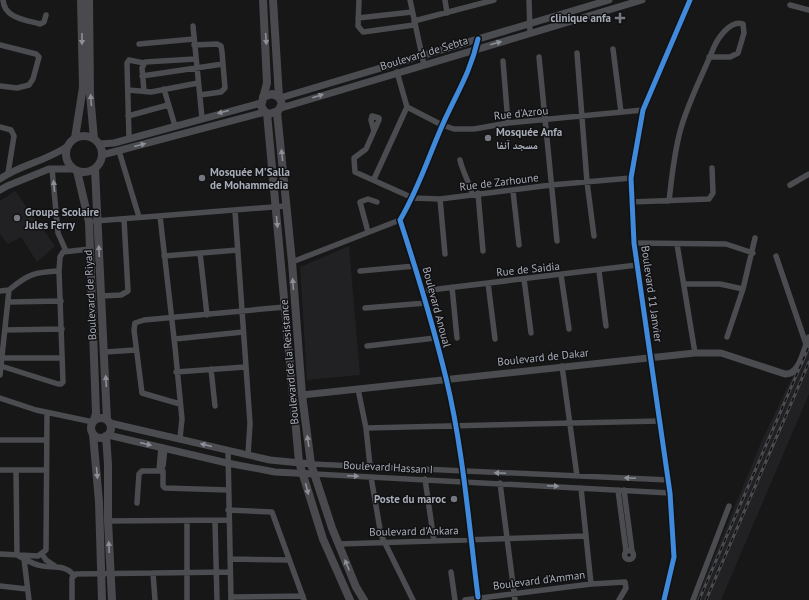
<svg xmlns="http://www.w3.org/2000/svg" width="809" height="600" font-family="'PT Sans','Noto Naskh Arabic',sans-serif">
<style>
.built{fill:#212123}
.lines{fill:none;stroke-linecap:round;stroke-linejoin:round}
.minor{stroke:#4b4c50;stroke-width:5.5}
.tertiary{stroke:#4b4c50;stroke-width:7}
.secondary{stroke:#4a4a4e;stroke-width:8}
.rail-casing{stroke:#4b4c4f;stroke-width:3}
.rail{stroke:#111113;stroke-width:1.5;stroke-dasharray:4.5;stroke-linecap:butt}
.cycleway-casing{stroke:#111113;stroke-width:8}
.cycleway{stroke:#408adc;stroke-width:5}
.oneway{fill:#8c8f98}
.oneway2{fill:#8c9099}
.poi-dot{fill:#757880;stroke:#111113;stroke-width:1.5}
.labels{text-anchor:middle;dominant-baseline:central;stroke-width:3;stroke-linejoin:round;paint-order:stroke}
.poi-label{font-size:11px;font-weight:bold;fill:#a8adb8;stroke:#111113;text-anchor:start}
.street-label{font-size:11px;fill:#a8adb8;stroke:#111113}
</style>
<rect width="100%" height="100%" fill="#171717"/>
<path class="built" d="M15,191L55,246L37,262L21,237L8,244L0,234V201Z
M349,246L360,375L307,380L300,267Z
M809,342V394L721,600H696L763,438Z"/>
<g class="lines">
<path class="minor" d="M3,0C4,18 26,20 40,24L44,22L46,15
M359,0L358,26L363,32L414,25
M410,0L424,65
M445,0L447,13
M529,0L530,33
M790,5L809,10
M358,18L412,12
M414,21L494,0
M193,26L202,118
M478,39C470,74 456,94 442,126C428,158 418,190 400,220C417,272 433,325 446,378C463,448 469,526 478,597
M139,44L194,39
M0,45L36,54L39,57L33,79L29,85L17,88L0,86
M194,45L217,44L221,46L222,52L225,88L221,92L200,95
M613,49L621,112
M577,53L587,182L594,236
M539,57L557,241
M503,61L508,123
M142,76L223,64
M164,89L175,126
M128,90L151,92L198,83
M144,91L142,68L145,62L195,59
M407,107L442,125L454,129H474L508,123L643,110
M128,116L168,105
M0,127L11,130L14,136L8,173
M374,131L371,120L372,116L379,118V120L366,149L354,158L355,172L413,198L440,199L551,185L631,178
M129,138L127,63L129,60L144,63
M119,151L139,217
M460,160C463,173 469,181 472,194
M52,169L58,233L66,251
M374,179L407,107L397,72
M790,185L809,174
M513,191L519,245
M478,193L483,251
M440,199L445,254
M669,201C672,176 674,152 681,128C689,100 703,74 714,47C718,38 731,19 743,24L744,33L738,53L730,57H709
M631,202L709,199L713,193L712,168
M235,211L250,423L248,455
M160,216L175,347L182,419L180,438
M95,221L286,206
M368,232L360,202L368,199L377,202
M634,243L726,244L753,253
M677,244L695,353
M200,253L207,315
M164,256L238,250
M776,256L806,344
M292,262L400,220
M360,271L415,266
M599,271L606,326
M561,275L569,329
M524,279L531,333
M488,283L495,339
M684,284H720L743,289
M452,287L457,338
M0,291L9,290C28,274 35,272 59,271L60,257L63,252L90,249
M422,291L637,265
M101,296L121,295L128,291L124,219
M9,302L61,301
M365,308L426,303
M5,330L62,329
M727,337L743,289L755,238
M175,339L243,332
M367,346L435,338
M105,352L136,350
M2,358H62
M1,366L58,384H61L63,382L59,271
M562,366L577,476
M211,369L215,406
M176,372L245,367
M0,375L9,290
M358,389L366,428L370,466
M0,398L36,410L93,422
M180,404L142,393L134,330L135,323L144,320L285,307
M366,428L660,421
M0,440H46
M228,450L231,600
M311,464L669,480
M163,466L165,448
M0,470H46
M16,470L17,555C24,559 31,563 38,565C50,569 66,563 74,576
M159,471L161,447
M314,474L670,493
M371,477L381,535L413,600
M425,479L434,541
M500,483L515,600
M618,490L626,551
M624,490L632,551
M137,503L139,474L142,471H163V486L165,488L228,490
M228,510L272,512L304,600
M108,521L228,520
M215,521L217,600
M339,544L586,536
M624.5 555a4.5 4.5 0 1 1 9 0a4.5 4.5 0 1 1-9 0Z
M0,554L38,556L46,550L47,413
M42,554L46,560L55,566
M24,559L29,600
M230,559L289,560
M451,572L455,600
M153,573L155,600
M591,584L625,582L626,588L619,600
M0,586L27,589
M231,597L303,596
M72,600V578L76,574L230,572
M187,600V521
M465,600L591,584L581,488
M693,600L729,506"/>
<path class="tertiary" d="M280,98L609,0
M281,108L642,0
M100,144L114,143L261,103
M102,155L265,112
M0,179C21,164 45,162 68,146
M0,190L7,186L49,169H74
M302,395L695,353H721L785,374C800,375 804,350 809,338
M110,423L270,460L311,464
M108,435L227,463L275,472L314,474
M664,600L674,557L670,493L634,243L631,178L643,110L690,0"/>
<path class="secondary" d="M89,0L90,94L94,139
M263,0L267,83L261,106L265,112L269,114L278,111L282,104L279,97L272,94L263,97
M273,0L279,97
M277,112L292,262L302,395L311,464L332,528L356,587L364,600
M267,113L299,462L323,539L350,600
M66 154a18 18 0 1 1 36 0a18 18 0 1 1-36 0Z
M75,138L83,87L81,0
M95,169L107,420
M77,171L89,222L96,413L94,420
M91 428a10 10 0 1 1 20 0a10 10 0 1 1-20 0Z
M93,434L99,502L102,600
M106,436L108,464V521L112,600"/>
<defs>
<path id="rail" d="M699,600L809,346
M706,600L809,362"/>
</defs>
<use href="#rail" class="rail-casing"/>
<use href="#rail" class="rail"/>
<defs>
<path id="cycleway" d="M478,39C470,74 456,94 442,126C428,158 418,190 400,220C417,272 433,325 446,378C463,448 469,526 478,597
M664,600L674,557L670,493L634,243L631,178L643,110L690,0"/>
</defs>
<use href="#cycleway" class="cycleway-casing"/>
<use href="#cycleway" class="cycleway"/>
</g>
<defs><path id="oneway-solid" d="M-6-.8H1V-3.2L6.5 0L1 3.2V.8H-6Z"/></defs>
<g class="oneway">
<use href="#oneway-solid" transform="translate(82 39) rotate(90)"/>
<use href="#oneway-solid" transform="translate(266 39) rotate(86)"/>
<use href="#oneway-solid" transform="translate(91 100) rotate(-94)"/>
<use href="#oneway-solid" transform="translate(282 155) rotate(-96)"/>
<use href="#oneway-solid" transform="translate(277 222) rotate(85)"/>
<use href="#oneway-solid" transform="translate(99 251) rotate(-93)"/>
<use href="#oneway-solid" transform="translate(293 284) rotate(-94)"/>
<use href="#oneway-solid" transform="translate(106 381) rotate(-93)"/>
<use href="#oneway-solid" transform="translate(308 441) rotate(-98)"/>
<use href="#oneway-solid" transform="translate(97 473) rotate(85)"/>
<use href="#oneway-solid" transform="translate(307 489) rotate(76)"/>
<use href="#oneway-solid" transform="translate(109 547) rotate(-93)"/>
<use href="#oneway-solid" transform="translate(347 565) rotate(-112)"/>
</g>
<g class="oneway2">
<use href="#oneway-solid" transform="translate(496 43) rotate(-16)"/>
<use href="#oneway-solid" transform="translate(318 96) rotate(-18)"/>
<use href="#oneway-solid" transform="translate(223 112) rotate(166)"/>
<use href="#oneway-solid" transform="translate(140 145) rotate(-15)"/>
<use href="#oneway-solid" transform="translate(54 186) rotate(-95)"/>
<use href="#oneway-solid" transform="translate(146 444) rotate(13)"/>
<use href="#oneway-solid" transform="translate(206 445) rotate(-166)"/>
<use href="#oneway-solid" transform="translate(500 473) rotate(-178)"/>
<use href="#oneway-solid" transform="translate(353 476) rotate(3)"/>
<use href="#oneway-solid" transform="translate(630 478) rotate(-177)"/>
<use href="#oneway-solid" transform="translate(553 486) rotate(3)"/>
</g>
<g class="poi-dot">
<path d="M618 12h4v4h4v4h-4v4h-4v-4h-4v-4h4z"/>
<circle cx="488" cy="138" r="4"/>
<circle cx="202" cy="178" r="4"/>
<circle cx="17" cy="218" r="4"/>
<circle cx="454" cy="499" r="4"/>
</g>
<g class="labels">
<g class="poi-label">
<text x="611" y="18" text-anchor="end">clinique anfa</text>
<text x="496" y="132">Mosquée Anfa<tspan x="496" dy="13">مسجد آنفا</tspan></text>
<text x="210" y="172">Mosquée M'Salla<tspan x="210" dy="13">de Mohammedia</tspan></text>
<text x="25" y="212">Groupe Scolaire<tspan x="25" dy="13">Jules Ferry</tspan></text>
<text x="446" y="499" text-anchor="end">Poste du maroc</text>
</g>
<g class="street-label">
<text transform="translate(424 53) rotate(-17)">Boulevard de Sebta</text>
<text transform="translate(521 113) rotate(-6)">Rue d'Azrou</text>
<text transform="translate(499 182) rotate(-7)">Rue de Zarhoune</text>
<text transform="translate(528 269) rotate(-6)">Rue de Saidia</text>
<text transform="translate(652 294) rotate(82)">Boulevard 11 Janvier</text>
<text transform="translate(90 295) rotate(-93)">Boulevard de Riyad</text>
<text transform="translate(437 307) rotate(75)">Boulevard Anoual</text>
<text transform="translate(543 357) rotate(-6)">Boulevard de Dakar</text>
<text transform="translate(289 362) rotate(-95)">Boulevard de la Resistance</text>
<text transform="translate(388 467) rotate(3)">Boulevard Hassan I</text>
<text transform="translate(414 531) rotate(-1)">Boulevard d'Ankara</text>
<text transform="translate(539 580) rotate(-7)">Boulevard d'Amman</text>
</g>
</g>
</svg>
